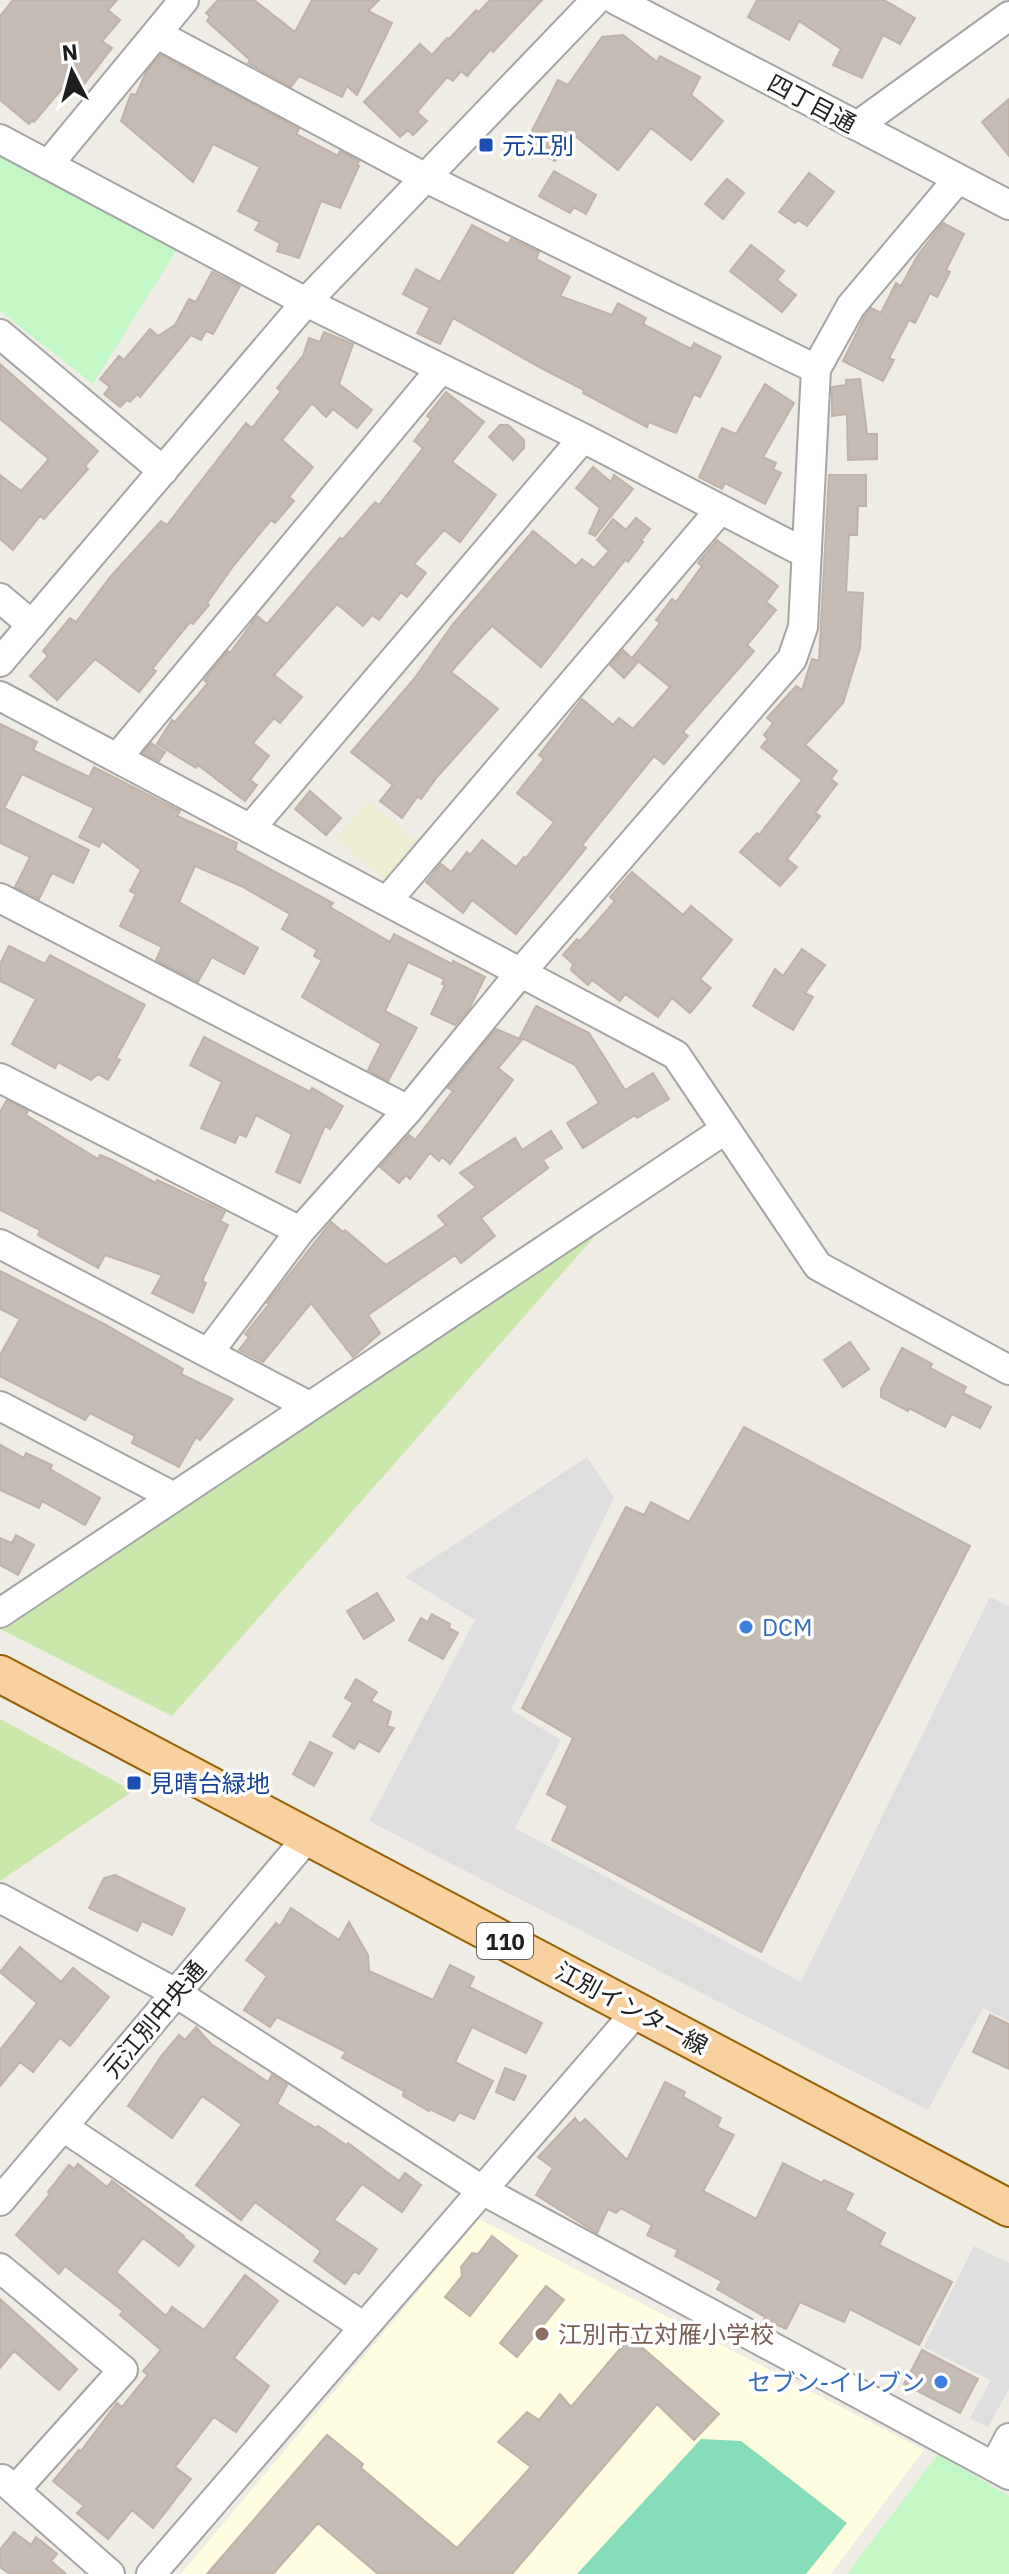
<svg xmlns="http://www.w3.org/2000/svg" width="1009" height="2574" font-family="'IBM Plex Sans','Noto Sans JP',sans-serif">
<style>
.education{fill:#fefddf}
.farmland{fill:#ecedd1}
.grass{fill:#cbe8ac}
.park{fill:#c3f8c6}
.pitch{fill:#85dcb8}
.parking{fill:#dedede}
.building{fill:#c4bbb4;stroke:#c0b2a7;stroke-width:2}
.lines{fill:none;stroke-linecap:round;stroke-linejoin:round}
.minor-casing{stroke:#a5a5a5;stroke-width:32}
.major-casing{stroke:#956204;stroke-width:40}
.minor{stroke:#fff;stroke-width:28}
.major{stroke:#f9d1a0;stroke-width:36}
.transit-dot{fill:#1a4fb4;stroke:#fff;stroke-width:3}
.shop-dot{fill:#3f7fe0;stroke:#fff;stroke-width:3}
.education-dot{fill:#8d6e63;stroke:#fff;stroke-width:3}
.labels{text-anchor:middle;dominant-baseline:central;stroke-width:7;stroke-linejoin:round;paint-order:stroke}
.shield{fill:#fff;stroke:#626262;stroke-width:2}
.shield-label{font-size:22px;font-weight:bold;fill:#1e1e1e}
.street-label{font-size:24px;fill:#1e1e1e;stroke:#fff}
.transit-label{font-size:24px;fill:#164399;stroke:#fff;text-anchor:start}
.shop-label{font-size:24px;fill:#366cbe;stroke:#fff;text-anchor:start}
.education-label{font-size:24px;fill:#785e54;stroke:#fff;text-anchor:start}
</style>
<rect width="100%" height="100%" fill="#efebe5"/>
<path class="education" d="M479,2219L924,2450L831,2574H181Z"/>
<path class="farmland" d="M368,800L416,841L385,879L336,839Z"/>
<path class="grass" d="M603,1227L172,1716L0,1629V1622Z
M0,1719L133,1791L0,1881Z"/>
<path class="park" d="M0,152L178,248L93,384L0,311Z
M938,2454L1009,2496V2574H847Z"/>
<path class="pitch" d="M701,2439L741,2441L847,2523L806,2574H577Z"/>
<path class="parking" d="M587,1457L614,1498L511,1710L561,1740L515,1828L801,1982L990,1597L1009,1606V2021L983,2008L928,2110L369,1821L475,1620L405,1577Z
M974,2246L1009,2263V2389L988,2427L970,2418L991,2380L924,2347Z"/>
<path class="building" d="M13,0H117L108,10L120,20L102,41L112,48L81,88L70,79L34,122L32,120L29,124L0,100V16Z
M218,0H254L295,32L312,0H379L368,11L392,23L357,95L347,86L342,97L299,76L291,87L248,63L250,60L207,21L210,16L206,13Z
M490,0H542L493,52L491,49L467,76L461,71L453,81L447,77L417,112L427,121L413,135L408,130L400,137L364,102L420,44L432,55L447,38L449,39L476,10L479,12Z
M757,0H884L915,18L900,44L883,35L862,78L833,65L841,49L799,21L789,40L748,17Z
M623,35L657,62L660,56L700,77L691,95L723,121L691,160L651,128L618,170L570,132L555,161L525,144L558,80L568,85L602,37Z
M161,55L299,129L296,134L338,156L340,151L359,161L357,166H359L340,208L321,201L299,258L277,251L280,243L255,230L260,222L238,211L260,167L213,144L193,182L121,121L131,94L136,95L146,72Z
M1009,99V156L982,122Z
M554,171L596,195L586,214L574,207L570,213L539,196Z
M809,173L834,192L807,226L798,220L795,223L779,212Z
M727,179L744,193L723,219L705,204Z
M943,223L964,234L946,270L950,272L937,297L930,293L915,323L909,320L889,358L894,360L883,381L843,361L865,316L871,308L881,313L896,283L901,286L918,255Z
M472,225L508,244L511,239L539,252L536,259L570,277L560,296L612,315L618,303L646,318L643,324L691,349L694,343L721,357L700,397L694,394L676,433L649,422L647,427L583,393L584,390L541,368L453,318L440,344L417,333L430,308L403,294L416,269L440,282Z
M751,245L784,271L777,280L796,295L782,312L730,271Z
M212,272L240,286L213,334L206,331L201,340L191,335L140,397L137,394L130,402L127,400L120,407L104,394L110,387L100,379L119,356L124,360L150,329L158,336L175,325L189,299L196,302Z
M324,332L353,344L339,384L372,410L357,428L333,409L326,417L312,403L282,440L313,467L289,497L294,501L275,523L271,520L234,565L207,603L209,605L193,624L190,622L152,669L156,671L139,692L95,659L57,700L30,676L48,656L43,651L70,618L76,622L111,576L161,521L167,525L246,423L252,428L281,391L277,388L303,356L309,338L320,342Z
M0,364L98,451L85,466L88,469L44,519L40,516L13,550L0,539V475L21,491L49,459L0,419Z
M860,379L867,434H877V459L848,460L847,414L832,416V387L846,385V380Z
M765,384L794,403L763,457L776,463L773,469L781,473L765,504L725,483L722,489L699,477L722,428L736,434Z
M446,392L484,422L452,462L496,495L460,542L444,530L414,564L426,573L407,597L401,592L379,620L372,615L363,626L337,604L274,675L302,697L280,723L274,718L253,743L269,756L250,780L257,785L245,801L198,765L196,768L157,744L172,720L175,722L208,683L204,680L228,651L230,653L257,616L267,624L340,538L343,539L375,502L379,505L423,448L414,441L431,419L427,416Z
M500,425H508L524,440V448L513,460L489,437Z
M593,467L611,482L614,475L633,489L595,536L589,533L600,508L576,488Z
M829,475H866V506H858L857,535H849L846,592L863,593L860,648L843,703L805,745L837,771L831,779L837,784L815,813L820,816L787,859L797,867L780,886L740,852L757,833L759,835L802,780L761,747L768,739L764,735L773,723L767,718L796,686L802,690L812,659L819,661Z
M636,518L650,529L641,541L643,542L628,562L625,560L541,667L492,626L476,643L451,672L498,709L437,777L421,799L418,796L402,818L380,801L393,785L351,752L414,679L453,624L533,531L576,566L582,559L594,568L609,551L597,540L613,519L626,530Z
M717,540L778,586L766,602L776,610L747,645L754,651L683,732L688,736L664,764L654,756L582,845L586,848L516,934L472,900L463,913L426,882L441,864L451,872L467,852L470,855L482,840L516,867L524,857L526,858L554,822L517,793L544,759L539,755L582,699L613,725L619,718L633,729L670,687L633,657L660,623L656,620L672,599L676,602L702,566L698,563Z
M623,650L637,663L624,678L610,665Z
M0,724L37,742L33,750L89,777L94,767L180,811L177,816L237,843L235,850L333,903L330,907L390,942L394,934L452,964L453,961L485,977L469,1009L455,1025L431,1014L445,985L442,984L444,979L408,962L385,1011L417,1028L388,1081L368,1070L381,1044L302,997L322,960L314,956L317,950L282,929L290,914L241,886L195,866L179,902L258,948L244,974L212,957L198,982L156,960L162,947L120,926L136,894L130,891L141,870L102,841L99,847L79,837L94,808L22,774L4,808L89,850L73,883L52,873L39,899L15,887L30,857L0,843Z
M151,743L165,752L159,761L143,753Z
M310,791L341,818L326,835L295,809Z
M632,872L683,915L691,906L732,940L700,979L711,988L690,1013L672,998L658,1017L625,994L620,1001L592,980L588,985L571,970L573,964L563,955L577,939L580,941L615,901L610,897Z
M9,946L45,964L50,955L145,1005L116,1058L120,1060L108,1080L98,1074L91,1080L58,1062L55,1068L12,1044L36,999L0,981V964Z
M802,949L825,965L805,993L813,997L793,1030L753,1006L775,969L783,976Z
M536,1006L589,1033L625,1090L653,1073L669,1099L637,1118L635,1115L583,1148L567,1123L599,1103L575,1065L520,1037Z
M496,1029L522,1040L498,1068L513,1080L450,1164L442,1157L439,1161L430,1153L410,1179L406,1175L399,1183L380,1167L409,1135L415,1140L453,1091L448,1088Z
M204,1037L310,1092L312,1088L343,1106L330,1129L325,1126L300,1183L276,1172L292,1134L256,1115L246,1137L239,1134L235,1143L201,1128L222,1082L190,1065Z
M7,1100L28,1111L26,1115L98,1159L100,1155L112,1160L156,1183L157,1180L225,1212L220,1221L228,1225L202,1281L206,1283L193,1313L152,1293L162,1275L105,1255L98,1268L38,1235L40,1230L0,1210V1112Z
M551,1131L562,1148L543,1160L548,1168L481,1218L495,1236L461,1263L455,1255L368,1315L380,1333L353,1357L311,1303L263,1362L239,1350L249,1337L245,1334L269,1304L267,1303L331,1222L343,1232L345,1230L386,1265L446,1225L438,1216L476,1187L460,1173L515,1138L522,1150Z
M0,1271L104,1324L183,1369L181,1374L233,1399L200,1440L196,1437L179,1467L132,1443L135,1436L90,1413L85,1420L0,1376V1355L20,1319L0,1309Z
M850,1342L869,1369L843,1387L824,1360Z
M902,1348L932,1364L930,1368L966,1387L963,1393L991,1407L980,1428L952,1414L945,1427L909,1408L908,1411L881,1397V1389Z
M744,1427L970,1546L761,1952L552,1840L568,1806L547,1794L573,1738L522,1708L626,1507L644,1515L651,1502L689,1522Z
M0,1445L24,1458L26,1453L52,1465L50,1469L100,1498L85,1525L42,1501L39,1508L0,1490Z
M16,1535L34,1545L18,1575L0,1565V1538L12,1543Z
M377,1593L394,1620L364,1639L347,1611Z
M432,1614L450,1624L449,1628L458,1633L443,1659L409,1640L421,1618L428,1622Z
M356,1679L377,1692L371,1701L391,1712L387,1726L394,1728L379,1752L359,1741L354,1749L333,1736L353,1703L345,1698Z
M310,1742L332,1753L314,1786L293,1774Z
M115,1875L185,1909L172,1935L142,1921L137,1931L89,1908L104,1878Z
M291,1908L339,1940L349,1922L368,1955L369,1971L433,2000L450,1965L474,1977L469,1987L542,2023L526,2053L472,2027L455,2062L493,2081L474,2119L459,2112L454,2121L430,2109L429,2111L403,2096L404,2091L342,2058L346,2052L277,2017L270,2027L244,2010L267,1976L246,1960L276,1923L280,1926Z
M20,1947L61,1982L73,1968L109,1997L70,2046L60,2038L33,2072L20,2062L0,2086V2050L37,2003L0,1972Z
M990,2015L1009,2024V2069L973,2052Z
M196,2027L211,2044L268,2082L272,2075L287,2085L277,2104L316,2128L318,2126L346,2145L348,2143L399,2181L405,2173L421,2185L402,2212L362,2184L334,2220L377,2249L359,2274L354,2271L345,2284L314,2261L321,2251L255,2202L241,2220L196,2185L242,2124L240,2123L202,2096L172,2138L128,2106L162,2055L179,2035L185,2040Z
M505,2068L526,2076L514,2100L496,2092Z
M665,2082L685,2092L683,2097L721,2118L717,2127L734,2135L703,2191L756,2219L783,2163L822,2183L824,2180L853,2194L845,2210L885,2233L879,2245L952,2282L919,2345L850,2309L844,2322L800,2302L786,2329L764,2319L765,2317L717,2289L722,2281L675,2256L678,2250L647,2235L652,2225L621,2208L616,2213L608,2209L597,2233L536,2195L553,2168L538,2157L575,2118L580,2124L585,2119L627,2160Z
M78,2164L107,2187L112,2181L184,2236L183,2237L194,2246L179,2266L143,2238L116,2272L166,2316L172,2307L204,2330L245,2275L278,2301L234,2358L269,2386L236,2432L214,2417L175,2467L191,2479L153,2528L132,2510L108,2539L77,2513L84,2506L53,2481L79,2450L81,2451L117,2403L122,2407L148,2375L143,2371L161,2350L120,2315L123,2311L65,2266L59,2274L16,2235L50,2194L48,2192L69,2165L74,2169Z
M492,2236L517,2256L470,2316L445,2297L462,2276L461,2267L472,2253L478,2254Z
M546,2286L564,2300L517,2357L500,2343Z
M0,2299L77,2369L59,2390L14,2351L0,2368Z
M630,2337L719,2414L694,2440L657,2404L512,2574H378L318,2523L273,2574H207L327,2435L363,2464L361,2468L457,2548L531,2467L498,2442L527,2412L539,2420L560,2394L571,2407Z
M922,2350L978,2379L960,2413L904,2384Z
M14,2532L31,2545L36,2537L57,2554L51,2561L66,2574H10L0,2567V2550Z"/>
<g class="lines">
<defs>
<path id="minor" d="M616,0L1009,205
M157,34L426,178L816,369
M857,126L1009,16
M0,139L306,302L583,438L807,554
M48,165L184,0
M0,334L163,471
M0,598L32,625
M0,662L306,302L596,0
M0,696L676,1055L818,1266L1009,1370
M117,758L440,370
M250,829L583,438
M0,898L408,1110
M387,901L720,510
M0,1078L300,1231
M0,1244L309,1406
M209,1352L300,1231L408,1110L521,972L792,659L803,627L816,369L851,306L958,179
M0,1406L174,1497
M0,1613L726,1129
M0,1898L176,1993L482,2190L1009,2475
M63,2127L364,2327
M0,2201L308,1837
M0,2268L123,2370L15,2490
M994,2467L1009,2438
M2,2479L110,2574
M151,2574L637,2011"/>
<path id="major" d="M0,1674L1009,2208"/>
</defs>
<use href="#minor" class="minor-casing"/>
<use href="#major" class="major-casing"/>
<use href="#minor" class="minor"/>
<use href="#major" class="major"/>
</g>
<g class="transit-dot">
<rect x="478" y="137" width="16" height="16" rx="4"/>
<rect x="126" y="1775" width="16" height="16" rx="4"/>
</g>
<g class="shop-dot">
<circle cx="746" cy="1627" r="8"/>
<circle cx="941" cy="2382" r="8"/>
</g>
<circle class="education-dot" cx="542" cy="2334" r="8"/>
<g class="labels">
<rect class="shield" x="477" y="1923" width="56" height="36" rx="6"/>
<g class="shield-label">
<text x="505" y="1941">110</text>
</g>
<g class="street-label">
<text transform="translate(812 103) rotate(28)">四丁目通</text>
<text transform="translate(632 2008) rotate(28)">江別インター線</text>
<text transform="translate(154 2019) rotate(-50)">元江別中央通</text>
</g>
<g class="transit-label">
<text x="502" y="145">元江別</text>
<text x="150" y="1783">見晴台緑地</text>
</g>
<g class="shop-label">
<text x="762" y="1627">DCM</text>
<text x="925" y="2382" text-anchor="end">セブン-イレブン</text>
</g>
<g class="education-label">
<text x="558" y="2334">江別市立対雁小学校</text>
</g>
</g>
<g transform="translate(72 72) rotate(354)" stroke="#ffffff" stroke-width="6" paint-order="stroke">
<path d="M0-6L14 30L0 20L-14 30Z" fill="#1e1e1e"/>
<text y="-12" font-size="22" font-weight="bold" text-anchor="middle" fill="#1e1e1e">N</text>
</g>
</svg>
